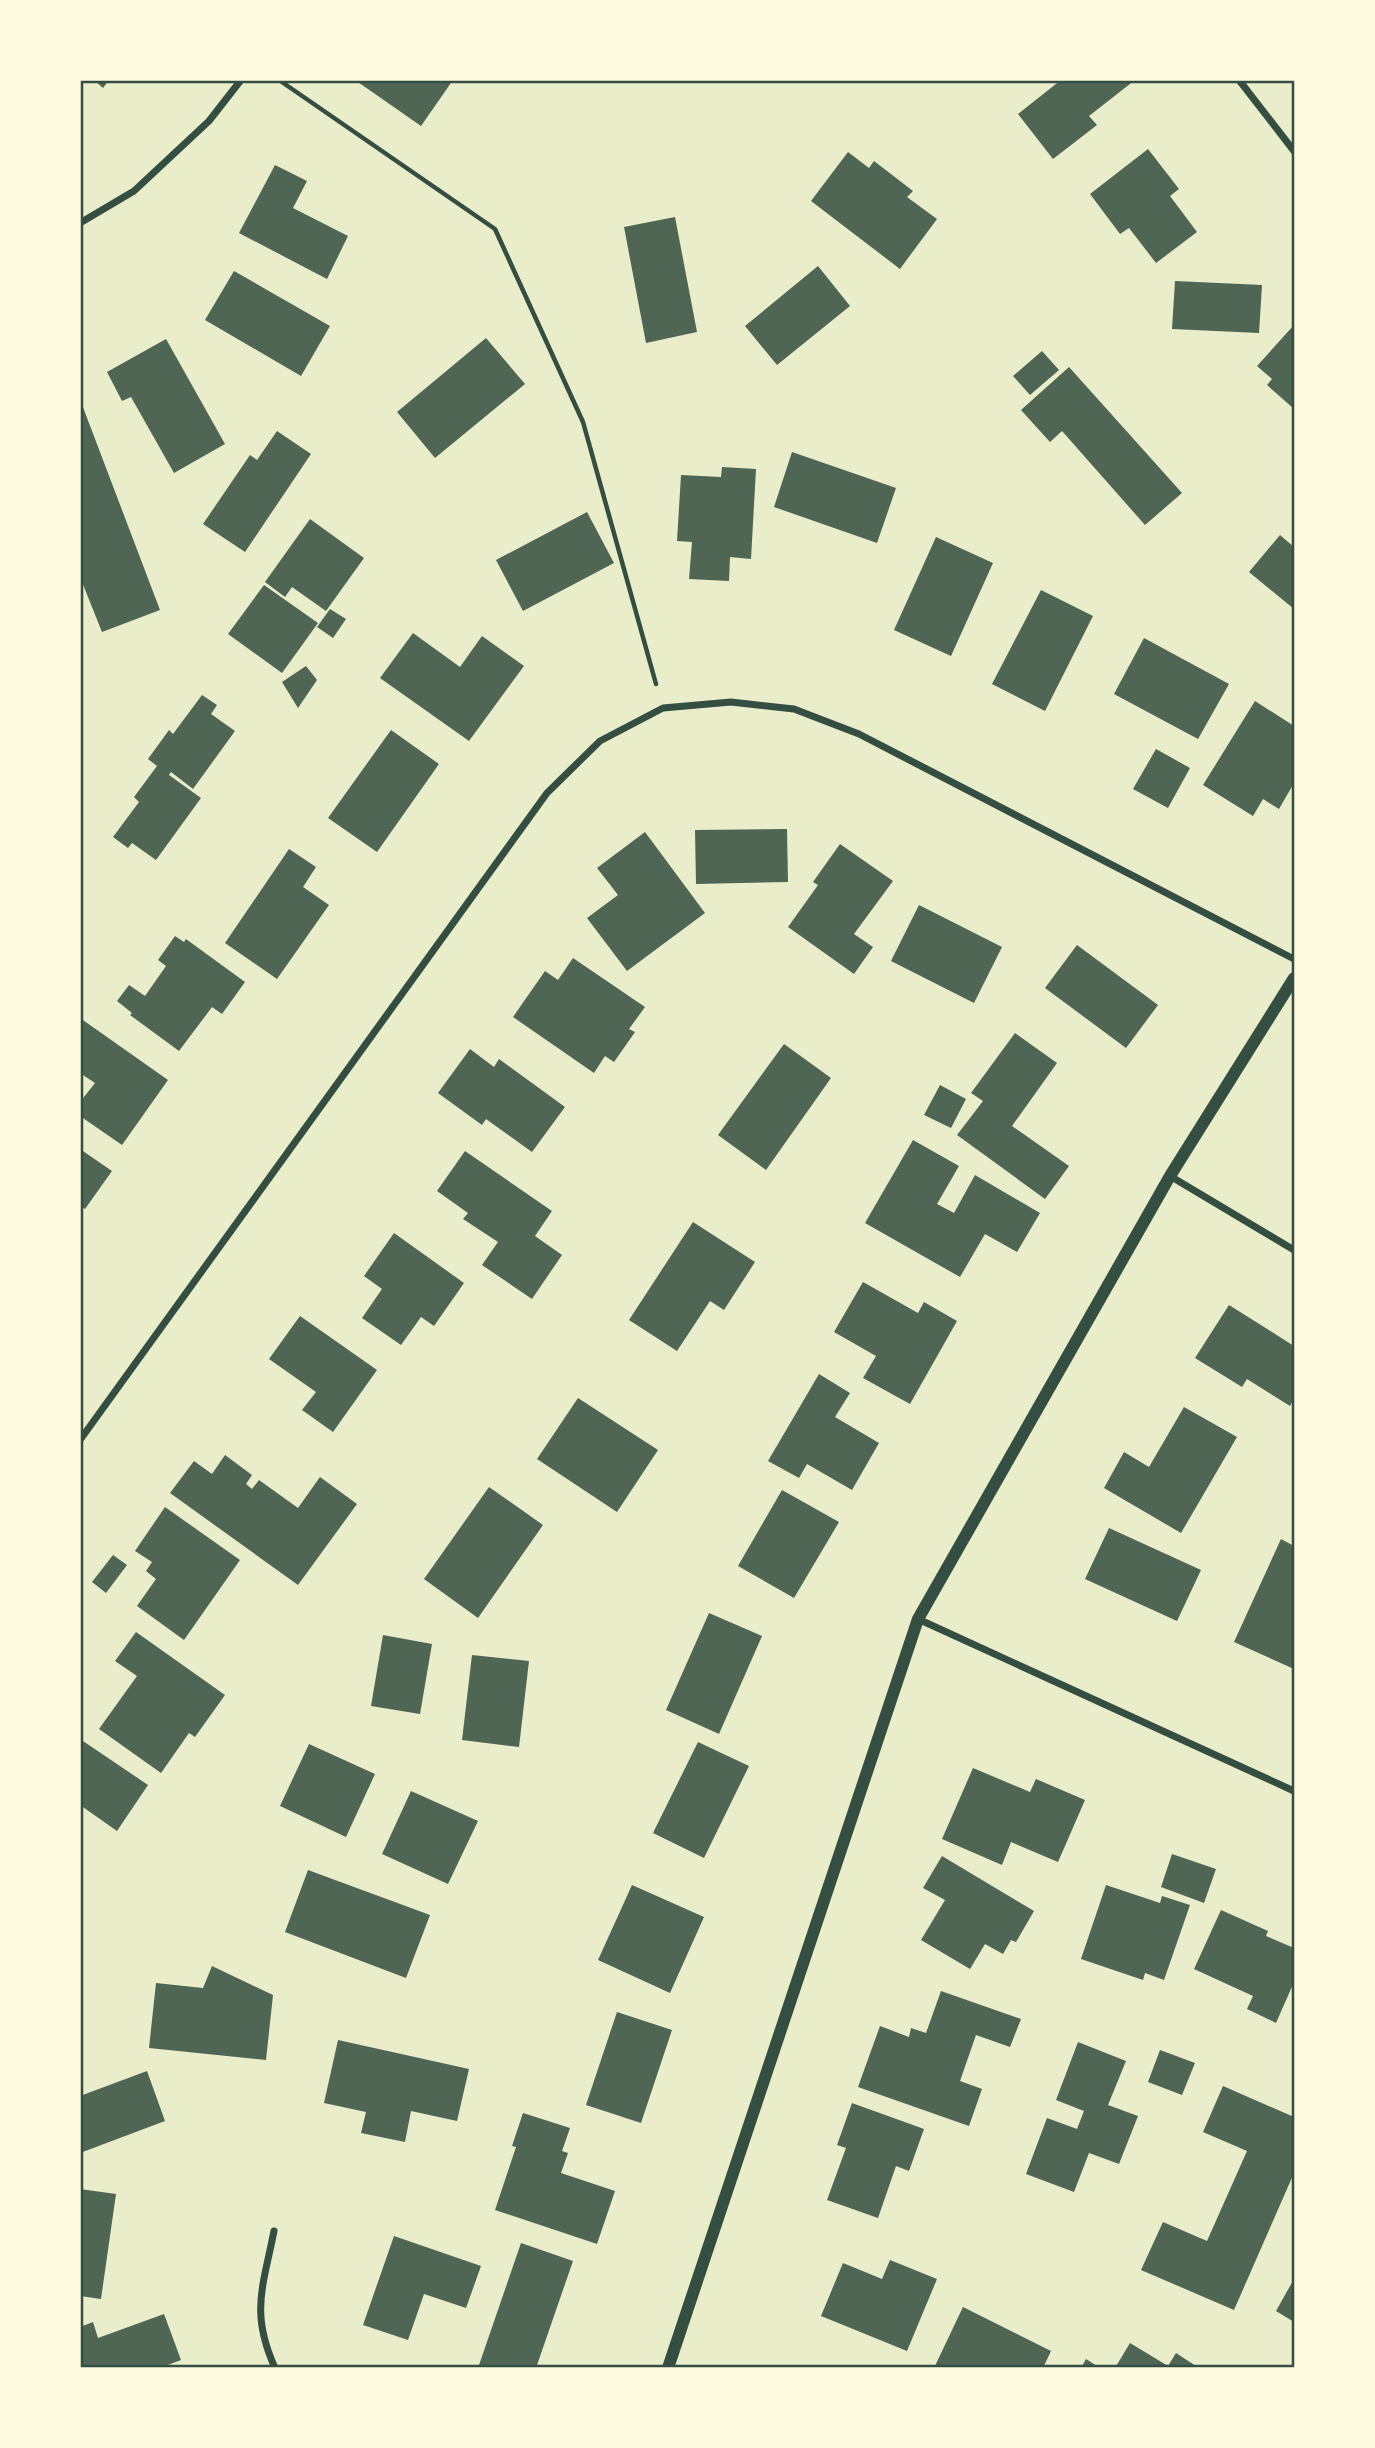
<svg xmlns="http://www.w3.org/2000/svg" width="1375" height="2448" font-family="'IBM Plex Sans',sans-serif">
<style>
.building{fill:#4f6655}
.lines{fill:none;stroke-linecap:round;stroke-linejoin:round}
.path{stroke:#344e41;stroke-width:4.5}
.minor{stroke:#344e41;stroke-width:7}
.tertiary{stroke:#344e41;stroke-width:12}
.neatline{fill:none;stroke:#344e41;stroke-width:2.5}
</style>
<rect width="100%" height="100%" fill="#e9edc9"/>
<path class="building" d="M94,80H109L103,88Z
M355,80H453L421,126Z
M1061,80H1135L1089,116L1097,125L1053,159L1018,114Z
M1148,149L1179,189L1170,196L1197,232L1156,263L1129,228L1120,234L1090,194Z
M848,152L869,168L874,161L913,191L907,197L937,219L900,269L811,201Z
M275,165L307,181L293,208L348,236L327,279L239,233Z
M675,217L697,332L646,343L624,227Z
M818,266L850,306L777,365L745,326Z
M234,271L330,326L301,376L205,320Z
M1175,281L1262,285L1259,333L1172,329Z
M1294,325V406L1293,408L1267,385L1272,379L1257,366Z
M486,338L525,384L435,458L397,412Z
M166,339L225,444L174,473L131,397L122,401L107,372Z
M1042,351L1059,370L1030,395L1013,376Z
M1069,367L1182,493L1145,525L1062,431L1050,442L1021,410Z
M81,402L160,610L102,632L80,577Z
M277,431L311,454L245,552L203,524L250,455L257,460Z
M792,452L896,488L877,543L774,507Z
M722,467L756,469L751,559L730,557L729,581L689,579L692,542L677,541L681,475L721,477Z
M587,512L614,563L523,611L496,560Z
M310,519L364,558L326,611L292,587L285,597L265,582Z
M1280,535L1294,547V609L1249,572Z
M936,537L993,563L951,656L894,630Z
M264,585L318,623L282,673L228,634Z
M1041,590L1093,616L1045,711L992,684Z
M330,609L346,619L333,638L317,627Z
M413,633L460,667L482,636L524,666L469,741L380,678Z
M1144,638L1229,684L1198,739L1114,694Z
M306,666L317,680L298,708L282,682Z
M202,695L217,705L211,714L235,731L193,789L171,772L169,775L201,798L156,860L132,843L128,848L113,837L139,802L134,797L157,766L148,759L169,730L173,734Z
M1255,701L1294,726V783L1279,809L1263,799L1253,816L1203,785Z
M391,730L439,764L377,852L328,818Z
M1156,749L1190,768L1168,808L1133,789Z
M787,829L788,882L696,884L695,830Z
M645,832L705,913L627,971L587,918L618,895L597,868Z
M840,844L893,881L854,934L873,947L854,974L788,927L818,885L813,882Z
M289,849L316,867L303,887L329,905L277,979L225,943Z
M919,905L1002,947L974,1003L891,961Z
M175,936L184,942L186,939L245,982L222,1014L212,1007L179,1051L130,1015L132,1013L117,1001L129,985L145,996L166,966L158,960Z
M1077,945L1158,1005L1126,1048L1045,988Z
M573,958L645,1007L629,1029L635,1032L614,1062L605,1056L594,1073L513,1017L545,971L558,980Z
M80,1018L168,1080L122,1145L80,1116V1102L95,1083L80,1073Z
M1015,1033L1057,1063L1012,1126L1069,1166L1045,1199L957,1135L983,1101L971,1093Z
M784,1044L831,1078L766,1170L718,1135Z
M470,1049L494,1067L499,1059L565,1107L532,1152L486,1119L482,1125L438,1093Z
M940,1085L966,1099L951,1128L924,1115Z
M913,1140L959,1166L937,1204L954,1213L975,1175L1040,1213L1017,1252L985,1234L960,1277L865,1223Z
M80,1149L112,1171L85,1209L80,1206Z
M465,1151L552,1211L535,1236L562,1255L532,1299L482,1265L498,1242L463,1219L468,1213L437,1191Z
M693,1222L755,1262L724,1310L710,1301L677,1351L629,1320Z
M394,1233L464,1283L434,1326L421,1317L401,1345L362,1318L382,1289L364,1276Z
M863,1282L918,1313L924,1302L957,1321L910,1404L863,1378L876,1356L834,1332Z
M1229,1305L1294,1346V1399L1290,1406L1247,1379L1242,1387L1195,1358Z
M300,1316L377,1370L333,1432L302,1410L316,1392L269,1359Z
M819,1374L850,1393L835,1417L879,1443L852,1490L807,1464L799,1478L768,1461Z
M578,1398L658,1450L617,1512L537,1459Z
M1184,1407L1237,1437L1181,1533L1104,1488L1124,1452L1149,1467Z
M225,1455L252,1475L246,1484L252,1489L259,1480L298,1508L320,1477L357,1504L298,1585L170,1493L194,1461L212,1474Z
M489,1487L543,1525L478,1618L424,1579Z
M782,1490L839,1522L794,1598L738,1566Z
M165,1507L240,1560L184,1640L137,1606L156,1579L146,1571L152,1562L135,1551Z
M1109,1528L1201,1570L1177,1621L1085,1579Z
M1281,1539L1294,1546V1669L1234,1642Z
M113,1555L127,1565L106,1593L92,1582Z
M709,1613L762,1636L719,1734L666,1710Z
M136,1632L225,1695L195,1737L189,1733L161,1773L99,1729L137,1676L115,1661Z
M383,1635L432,1644L420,1714L371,1706Z
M472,1655L529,1661L519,1747L462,1740Z
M80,1739L148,1785L117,1831L80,1805Z
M698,1742L749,1766L704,1858L653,1833Z
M309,1744L375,1774L346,1837L280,1806Z
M973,1768L1030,1792L1036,1779L1085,1800L1058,1862L1011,1842L1002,1865L942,1839Z
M411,1791L478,1821L448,1884L382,1854Z
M1172,1854L1216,1869L1204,1903L1161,1887Z
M942,1856L1034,1911L1016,1942L1011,1940L1003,1954L985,1944L970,1969L921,1940L945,1900L923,1888Z
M308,1870L430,1915L406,1978L285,1932Z
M632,1885L704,1917L670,1993L598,1960Z
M1106,1885L1160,1903L1162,1896L1190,1905L1164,1980L1145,1973L1143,1980L1081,1959Z
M1221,1910L1268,1931L1266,1936L1294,1948V1982L1276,2023L1247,2009L1253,1996L1194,1969Z
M212,1966L273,1995L266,2060L149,2048L156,1983L203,1988Z
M941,1991L1021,2019L1010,2047L976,2035L960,2081L982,2089L969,2126L858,2087L880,2026L909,2037L911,2028L926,2033Z
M617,2012L672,2030L641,2123L586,2105Z
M338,2040L469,2069L457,2121L411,2111L405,2142L361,2133L366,2112L324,2103Z
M1078,2042L1126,2061L1108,2105L1138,2116L1119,2164L1089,2153L1074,2192L1026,2174L1047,2118L1077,2129L1084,2111L1056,2100Z
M1160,2050L1195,2063L1182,2095L1148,2082Z
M147,2071L165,2121L80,2153V2096Z
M1223,2086L1294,2117V2173L1234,2310L1141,2270L1163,2222L1207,2241L1247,2151L1203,2132Z
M852,2103L924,2129L909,2171L896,2166L878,2218L827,2200L846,2148L837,2145Z
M523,2113L570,2128L562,2151L568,2153L561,2173L615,2191L597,2244L495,2210L516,2147L512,2146Z
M80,2189L116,2194L101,2299L80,2296Z
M394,2236L481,2266L466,2308L424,2294L408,2340L363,2325Z
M521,2243L573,2261L536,2368H478Z
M890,2260L937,2279L907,2351L821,2316L843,2263L882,2279Z
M1294,2279V2322L1276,2311Z
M963,2307L1051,2351L1043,2368H934Z
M164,2314L181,2360L160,2368H80V2327L93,2322L98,2338Z
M1130,2343L1168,2366L1176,2353L1199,2368H1115Z
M1086,2359L1100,2368H1081Z"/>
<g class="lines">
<path class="path" d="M279,80L495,229L583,422L656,684"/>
<path class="minor" d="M1239,80L1294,151
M80,223L134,191L209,121L241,80
M1170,1176L1294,1250
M80,1440L547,793L600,741L663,708L731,702L794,709L859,734L1294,959
M918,1619L1294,1791
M274,2231C263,2287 250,2313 275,2368"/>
<path class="tertiary" d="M668,2368L918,1619L1170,1176L1294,978"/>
</g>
<rect width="1375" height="2448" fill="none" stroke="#fefae0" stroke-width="164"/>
<rect x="82" y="82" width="1211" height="2284" class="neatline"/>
</svg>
